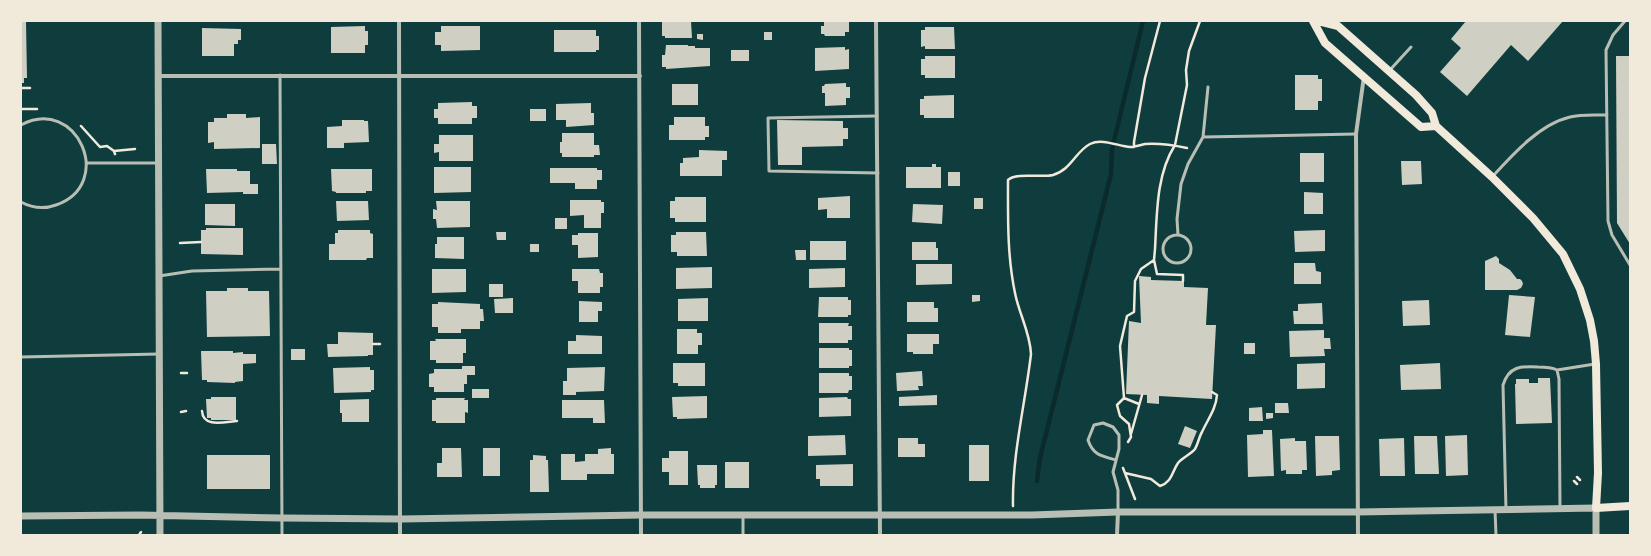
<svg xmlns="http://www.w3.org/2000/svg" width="1651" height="556" font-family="Roboto,sans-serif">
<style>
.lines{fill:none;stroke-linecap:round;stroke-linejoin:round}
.stream{stroke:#0a2a2b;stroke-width:4.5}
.building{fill:#cfcfc3}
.path{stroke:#f1e9da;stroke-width:2.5}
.service{stroke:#b8beb3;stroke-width:3}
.minor{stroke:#b8beb3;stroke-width:4}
.tertiary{stroke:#b8beb3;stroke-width:7}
.secondary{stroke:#f1e9da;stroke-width:8}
</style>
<rect width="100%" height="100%" fill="#0f3d3e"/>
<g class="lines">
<path class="stream" d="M1037,481L1040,458L1111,174L1112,149L1143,21"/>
</g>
<path class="building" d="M21,21H26L27,78H24V83H21Z
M665,21H691L692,38H665V36H662V22Z
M824,21L849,22V32H845V36H825L824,34H821V26H824Z
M1466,21H1563L1528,61L1511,45L1467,96L1440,72L1461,48L1451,39Z
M365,26V31H368V45H365V53H331V27Z
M441,26H480V50L441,51V45H435V32H441Z
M925,27H954L955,49H925V46L921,47V30H925Z
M202,28L241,29V40H238V44H234V56H202Z
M554,30H596V36H599V50H596V52H554Z
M764,32H772V40H764Z
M697,34H703V40L697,39Z
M666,45H688V46H695V48H710V66L666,69V67H662V55H665Z
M845,47V50L849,49V69L815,71V48Z
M731,50H749V61H731Z
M925,56H955V78H925V75H921V59H925Z
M1616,56H1630V244L1617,223Z
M1295,75H1318V79H1322V101H1318V110H1295Z
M846,83V87H850V98H846V105L825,106V93H822V86H824L825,84Z
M672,84H698V105H672Z
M954,95V118H924V115H920V99H924V96Z
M472,102V106H477V118H472V124H438V118H434V109H438V103Z
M591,103V113H594V125L566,127V120H556V104Z
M530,109H546V121H530Z
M227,114H246V118L260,117V148L214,149V142L208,143V122H214V118H227Z
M674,117H705V126H709V137H705V140H669V125H674Z
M342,120H364V121H368L369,142L344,143V148H327V127L342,126Z
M777,120L843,121V128H848V139H843V146L802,147V165H778Z
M562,133H594V145H599L600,155H594V157H562V153H560V142H562Z
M439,135H473V161H439V152L434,153V144H439Z
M262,144H276L277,164H262Z
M699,150L727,151V160H722V176H680V163H683V158L699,157Z
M1300,153H1324V182H1300Z
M1401,161H1421L1422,184L1402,185Z
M932,164H936V167H941V188H906V167H932Z
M434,167H471V192L434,193Z
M550,168H597V170H602V180H597V189H575V183H550Z
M206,169H237V171H250V184H258V194H243V192L207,193Z
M331,169H372V191H366V193H336V192L332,191Z
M948,172H960V186H948Z
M1304,192L1323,193V214H1304Z
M850,196V218H827V209L818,210V198Z
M675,197H706V222H675V218H670V201H675Z
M974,198H983V209H974Z
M570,200H601V202H604V213H601V228H584V215L570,216Z
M336,201H368L369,220L337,221Z
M436,201H470V227L437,228L436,219H433V209L437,210Z
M205,204H235V226L205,225Z
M913,204L943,205L942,224L912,222Z
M555,218H567V229H555Z
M206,228H243V255L201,254V230H206Z
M338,230H370V233L373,234V258H367L366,260H329V244H335V233H338Z
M1325,230V251L1295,252L1294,231Z
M496,232H506V240H497Z
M676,232H706L707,256H677V252H671V235H676Z
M578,233H598V257L578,258V245H572V235H578Z
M437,237H464V259L435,258V244H437Z
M810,241H846V260H810Z
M912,242H936V248H938V260H912Z
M530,244H539V252H530Z
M795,250H806V260H796Z
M1496,256L1499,259V263L1510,270L1517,279H1520L1522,281L1523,284L1521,288L1517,290H1485V261Z
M1294,263H1315L1316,271L1321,272V284H1294Z
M916,264H952V284L916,285Z
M712,267V288L676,289V268Z
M845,268V287L809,288V269Z
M432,269H466V292L432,293Z
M572,269H599L600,273H603V287H600V293H578V281H572Z
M1139,276L1151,277V280L1184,281V287L1208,288L1206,325H1216L1212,399L1159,396V404L1147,403V395L1126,394L1129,321L1141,323Z
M489,284H503V297H489Z
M227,288H248V291H269L270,336L207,337L206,291H227Z
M972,295H980V301L972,302Z
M1509,295L1535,297L1530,337L1505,335Z
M819,297H848V300H851V315H848V317H818Z
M513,298V313H495L494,299Z
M708,298V321H678V299Z
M1429,300L1430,325L1403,326L1402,301Z
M579,301L602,302V311H598V322H579Z
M438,302L480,304V309H483L484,321H480V329H461V333H438V327H432V304H438Z
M907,302H934V308H938V322H907Z
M1322,303L1323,324H1294L1293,311H1298V304Z
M819,323H849L848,326H852V340H848V343H819Z
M677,329H697V333H702V345H698V354H677Z
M1324,330V338H1330L1331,349H1324L1325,356L1290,357L1289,331Z
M338,332L373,333V355H368V356L328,357L327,344H338Z
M907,334H939V344H933V354H913V352H907Z
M576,335L602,336V354H568V341H576Z
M435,339H466V353H463V363H436V360H430V341H436Z
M1244,343H1255V354H1244Z
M819,348H849V350H852V366H849V368H819Z
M291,349H305V360H291Z
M201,351H233V353L243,352V354H256V363L243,364V381L235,382V383L207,382V380H202Z
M673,363H705V386H678V383H673Z
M1325,363V388L1297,389V364Z
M1440,363L1441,389L1401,390L1400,365Z
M462,366H475V375H467V384H464V392H434V387H429V374L434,373V369H462Z
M370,367V370H374V390H371V392L334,393L333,368Z
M605,367L604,391L576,392V395H563V381H567V368Z
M922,371L923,386H918L919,390L897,391L896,373Z
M819,373H849V376H852V390H849L848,393H819Z
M1538,378H1550L1552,423L1516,424L1515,384H1516V379H1529V383H1538Z
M472,389H489V398H472Z
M937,395V405L899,406V397Z
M707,396V418L677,419V417H673L672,397Z
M211,397H236V420H211V418H207L206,399H211Z
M847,397L848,399H851V416L819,417V398Z
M436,398H465L464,400H468V413L465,412V423H436V421H432V400H436Z
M369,399V422H342V413H340V400Z
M562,400H604L605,423H593V418H562Z
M1275,403H1288L1289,413H1275Z
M1262,407L1263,421H1249V408Z
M1266,413H1273V418L1266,419Z
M1185,426L1197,431L1190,448L1178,444Z
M1263,430H1272L1274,476L1248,477L1247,435L1263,434Z
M845,435L846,455L808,456V436Z
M1467,435L1468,475L1446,476L1445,436Z
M1315,436H1339L1340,470L1332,471V475L1316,476Z
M1414,436H1437L1439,474H1415Z
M898,438H918V444H925V457H898Z
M1295,438V441H1306L1307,470H1302V474H1286V470L1281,471L1280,439Z
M1404,438L1405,476H1380L1379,439Z
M969,445H989V481H969Z
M442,448H461L462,477H437V463H442Z
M483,448H500V476H483Z
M611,448V454H614V474H587V480H561V454H575V462L585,461V454H598V449Z
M669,451H688V485H669V472H662V458H669Z
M207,455H270V489H207Z
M533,455L546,456V460H548L549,492H530V460H533Z
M725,462H749V488H725Z
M853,464V486H820V479H816V465Z
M697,465H717V485H715V488H700V485H698Z"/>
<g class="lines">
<path class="path" d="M21,88H30
M21,109H37
M81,126L100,147L107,146L114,151L115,154
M1134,147V142L1145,78L1160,21
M114,151L135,149
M180,243L201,242
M1183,281V275L1157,274L1154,260L1155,249C1157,214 1156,175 1175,145L1187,85L1186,70L1189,51L1200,21
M373,344H380
M181,373H187
M1124,398L1139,404
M202,411C203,428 224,422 237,421
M181,412L186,411
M1131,434L1142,395
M1128,442L1131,437L1129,424L1120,416L1117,405L1124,398L1120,346L1127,316L1134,312L1135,281L1141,269L1154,260
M1123,468L1135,499
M1125,473L1151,479L1160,486C1172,482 1172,472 1178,463C1183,457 1190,455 1195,449C1198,444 1199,437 1202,432C1208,419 1216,409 1217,395L1212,392
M1577,477L1580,480
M1574,481L1577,484
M1013,506C1012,455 1025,405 1031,354C1030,332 1019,314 1015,293C1007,255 1008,217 1008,180C1017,172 1041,178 1053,175C1071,170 1076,151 1090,144C1102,138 1118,146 1130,147C1135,147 1140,145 1145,144C1160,143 1173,145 1187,148
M139,535L141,532"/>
<path class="service" d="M1625,21L1613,35L1606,50L1608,221L1612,235L1630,265
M1389,71L1411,47
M280,75L282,535
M877,116L768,118L769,171L878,173
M21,125C77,95 116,184 56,205C45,209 32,208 21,202
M1203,137L1356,134
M87,163H159
M1493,176C1513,154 1540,124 1570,117C1581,114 1595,115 1607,115
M1163 249a14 14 0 1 1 28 0a14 14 0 1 1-28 0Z
M1178,235L1177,219L1181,184L1188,164L1203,137L1208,87
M159,276L192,271L281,269
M21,357L159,354
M1557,370L1595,364
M1116,460C1101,456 1093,455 1088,440L1094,425L1103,423L1113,427L1119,435V449L1113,472L1118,490V512
M1495,510L1496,535
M1506,510L1503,385C1509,366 1521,366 1538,367C1545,367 1551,367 1557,370L1559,379L1560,508
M743,515V535"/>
<path class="minor" d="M399,21L400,535
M639,21L641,535
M876,21L880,535
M158,76H640
M1117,535L1118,512
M1358,535L1356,134L1364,76"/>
<path class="tertiary" d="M158,21L160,535
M21,516L140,515L282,518L401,519L641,515H1032L1118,512H1357L1596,508V535"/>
<path class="secondary" d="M1313,21L1325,43L1421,127L1436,126
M1318,21L1338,26L1416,95L1432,113L1436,126L1492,177L1533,218L1563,254L1580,289L1590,320L1594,341L1596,364L1598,473L1596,508L1630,506"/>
</g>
<rect width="1651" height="556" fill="none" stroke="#f1e9da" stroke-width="44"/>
</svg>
